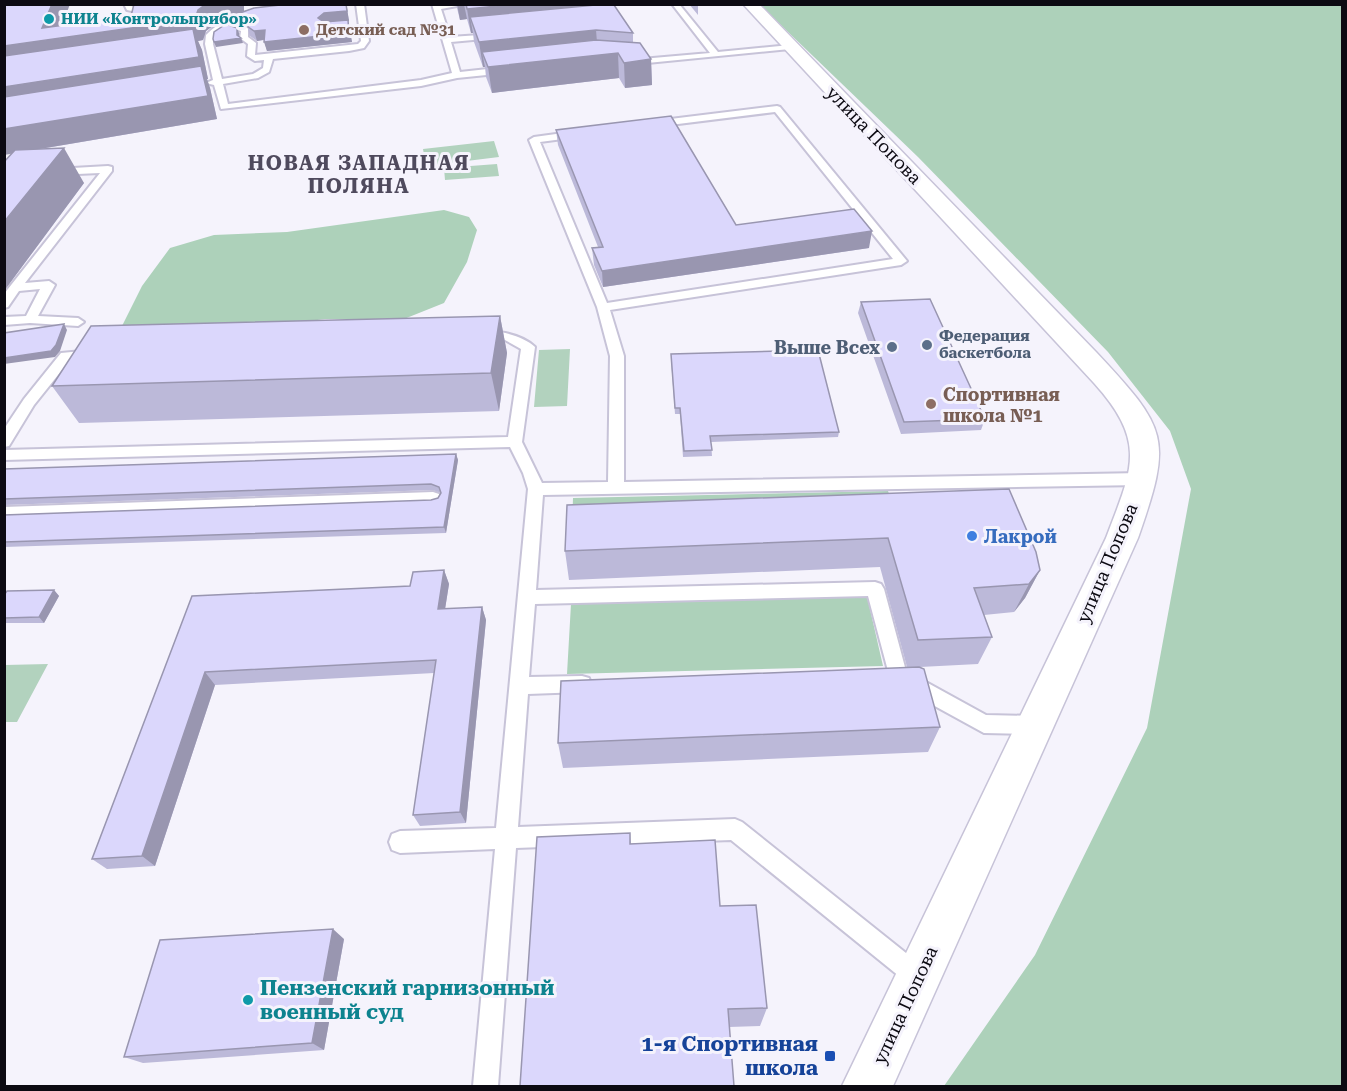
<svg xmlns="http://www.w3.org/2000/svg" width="1347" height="1091" font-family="'Roboto Serif',serif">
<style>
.green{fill:#b2d2be}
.forest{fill:#add1ba}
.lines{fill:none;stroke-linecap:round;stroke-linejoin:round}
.service-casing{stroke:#c7c3d8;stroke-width:4}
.tertiary-casing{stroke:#c7c3d8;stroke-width:3}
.service{fill:#fff;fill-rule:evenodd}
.tertiary{fill:#fff;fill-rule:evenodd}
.wall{fill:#bcb9d9}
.shaded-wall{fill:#9996b0}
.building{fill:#dbd7fc;stroke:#9996b0;stroke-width:1.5}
.culture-dot{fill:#0f9aa8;stroke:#f5f3fc;stroke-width:2}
.education-dot{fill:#8d6e63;stroke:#f5f3fc;stroke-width:2}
.service-dot{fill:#5c6f8a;stroke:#f5f3fc;stroke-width:2}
.shop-dot{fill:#3f7fe0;stroke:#f5f3fc;stroke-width:2}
.transit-dot{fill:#1a4fb4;stroke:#f5f3fc;stroke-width:2}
.labels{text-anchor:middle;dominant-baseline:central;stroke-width:6;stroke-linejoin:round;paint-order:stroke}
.far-culture-label{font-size:15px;font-weight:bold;fill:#0d838f;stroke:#f5f3fc;text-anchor:start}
.far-education-label{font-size:15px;font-weight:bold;fill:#785e54;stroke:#f5f3fc;text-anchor:start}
.far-service-label{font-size:15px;font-weight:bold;fill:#4e5e75;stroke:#f5f3fc;text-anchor:start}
.street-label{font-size:18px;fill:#0c0a12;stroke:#f5f3fc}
.service-label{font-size:18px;font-weight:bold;fill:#4e5e75;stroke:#f5f3fc;text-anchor:end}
.education-label{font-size:18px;font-weight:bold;fill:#785e54;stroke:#f5f3fc;text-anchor:start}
.shop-label{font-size:18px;font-weight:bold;fill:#366cbe;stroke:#f5f3fc;text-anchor:start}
.far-district-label{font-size:20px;font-weight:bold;letter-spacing:1.5px;fill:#4f4a5d;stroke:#f5f3fc}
.near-culture-label{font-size:21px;font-weight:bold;fill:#0d838f;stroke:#f5f3fc;text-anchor:start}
.near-transit-label{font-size:21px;font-weight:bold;fill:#164399;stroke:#f5f3fc;text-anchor:end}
</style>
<rect width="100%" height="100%" fill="#f5f3fc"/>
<path class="green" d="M494,141L499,157L426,166L423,149Z
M497,164L499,176L445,180L444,168Z
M570,349L567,406L534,407L539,350Z
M48,664L17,722H5V665Z"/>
<path class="forest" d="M760,5H1342V1086H944L1035,955L1147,728L1191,489L1170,431L1108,352L918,157Z
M444,210L469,217L477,230L467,262L444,303L404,319H325L241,330L122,326L142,286L170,248L214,235L287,232Z
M888,491L897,516L572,528L573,498Z
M867,596L883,666L567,674L571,604Z"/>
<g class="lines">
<defs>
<path id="service" d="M124,4L142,9L178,4H204L142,13L127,10Z
M283,4H306L256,15L233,23L248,28V37L256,43L255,55L358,44L361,41L356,4H364L369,41L364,48L349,51L273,59L269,72L258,78L223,84L228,104L421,80L452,73L432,4H468L441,9L450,37L495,34L499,36L495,38L451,42L460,72L506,67L510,70L506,73L457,78L421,86L221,109L214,85L206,83L213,80L205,44L206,35C225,15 257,9 283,4ZM227,26L241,31L240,38L248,44L247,56L255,61L264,60L263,68L253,74L222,79L213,44L214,36Z
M672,4H679L718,52L790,45L794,47L790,49L627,65L626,63L630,60L710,53Z
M777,106L780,107L907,261L901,265L610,310L624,356V482L1142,473L1147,475L1150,479L1147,483L1142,485L543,495L536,590L875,582L881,584L884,589L906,671L986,715L1036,716L1043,719L1046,725L1043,731L1036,734L984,733L891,682L868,596L535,604L529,677L582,676L589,678L591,684L589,690L582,692L528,694L518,827L735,819L742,822L926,969L930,977L926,985L918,989L910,985L731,840L516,848L498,1086H473L495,849L400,853L392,850L389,842L392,834L400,831L496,828L528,489L523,473L510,447L4,460V450L508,437L521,349L505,340L481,341L474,337C488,325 523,335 535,347L522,442L542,483L608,482L610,356L597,307L529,140L534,137L578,131L583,134L578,137L540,142L607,303L893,259L775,112L654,127L649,124L654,121Z
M108,166L112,167V171L25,283L49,281L55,285L38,316L78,318L84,322L78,326L30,323L4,325V317L26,316L40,289L19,291L8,307L4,308V294L100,173L55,175L50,172L55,169Z
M93,350L98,351L100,354L98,357L70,360L34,405L9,446L4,447V429L24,399L61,353Z
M433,492L439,494L441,498L439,502L433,504L4,519V507Z"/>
<path id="tertiary" d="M743,4H759L1096,352C1168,429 1173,438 1138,538L893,1086H842L1106,538C1132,469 1148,443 1094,383Z"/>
</defs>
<use href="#service" class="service-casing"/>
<use href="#tertiary" class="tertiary-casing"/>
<use href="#service" class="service"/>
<use href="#tertiary" class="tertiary"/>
</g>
<path class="wall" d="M70,4L62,26L244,11L289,4H346L349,21H348L352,42L267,51L264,40L257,41L250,36L247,26L240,23L237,14L214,25L206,31L203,40L198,41L202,50L208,79H207L210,88L217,119L40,149L84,183L4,291V162L12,154Z
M456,4L614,5L633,33V42L651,59L652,85L625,88L619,78L492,93L486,77L485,67H483L474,42L473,33H471L467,19L460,20Z
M689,4H698V15Z
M556,130L736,225L869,248L603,287L594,265L592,248L598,247L558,145Z
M861,302L985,419L981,430L901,434L858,313Z
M500,316L507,353L499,411L79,423L52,386Z
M671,360L839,432L838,437L711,442L712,456L683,457L680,414H675Z
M456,454L458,460L446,533L4,547V515L431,500L438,498L441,493L433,490L4,505V469Z
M1009,489L1040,570L1025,598L1014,612L984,615L992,637L978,664L920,667L940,727L928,752L563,768L558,743L907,667L880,567L569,580L565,551Z
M444,570L449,584L445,609L482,607L486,620L466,823L420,826L413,815L434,673L215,685L155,866L107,869L92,859L192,596L410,586Z
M54,590L59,596L44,623H4V595Z
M630,833L631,844L720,906L767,1008L760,1026L729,1027L537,837Z
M344,939L324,1050L143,1063L124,1057Z"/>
<path class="shaded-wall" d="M52,4H70L57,39L198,10L206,4H244V11L214,25L206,31L203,40L198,41L202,50L208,79H207L210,88L217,119L4,155V46L42,28Z
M346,4L347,8L349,21H348L352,42L267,51L264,42L318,18L324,13Z
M457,4H464L467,19L460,20Z
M517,4H603L470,17L473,33H471L467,9Z
M237,28L239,33V39L241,38L243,43L216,47L214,42L237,35Z
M265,30L268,39L257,41L254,31Z
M596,30L598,55L618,53L619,78L492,93L488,67L482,52L485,67H483L479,42Z
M651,59L652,85L625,88L624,63Z
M64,148L84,183L4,291V222Z
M872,231L869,248L603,287L602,271Z
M500,316L507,353L499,411L491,373Z
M64,324L67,330L60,351L55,357L4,364V358Z
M456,454L458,460L446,533L444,527Z
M444,570L449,584L443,622L438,609Z
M1040,570L1025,598L1014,612L1029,584Z
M54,590L59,596L44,623L39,617Z
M482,607L486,620L466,823L460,812Z
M205,672L215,685L155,866L142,856Z
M333,929L344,939L324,1050L312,1043Z"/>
<path class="building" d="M4,4H52L42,28L131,16L134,4H206L198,10L195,19L4,46Z
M289,4H346L347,11L324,13L318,18L324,22L348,20L349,33L264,42L265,30L254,31L247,26V17L237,14L254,8Z
M466,4H517L467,9Z
M606,4L614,5L633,33L596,30L479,42L470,17Z
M226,24L237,28V35L241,38L214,42L213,39L214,32Z
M193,29L199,57L4,87V56Z
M596,40L640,43L651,59L624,63L618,53L488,67L482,52Z
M201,66L208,96L4,129V97Z
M671,116L736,225L854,209L872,231L602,271L592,248L603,247L556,130Z
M64,148L4,222V162L15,150Z
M930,299L985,419L904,422L861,302Z
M500,316L491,373L52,386L91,326Z
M64,324L56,345L51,351L4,358V333Z
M818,350L839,432L710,436L712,450L684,451L680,408H675L671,354Z
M456,454L444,527L4,542V515L431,500L438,498L441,493L439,487L431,484L4,499V469Z
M1009,489L1036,552L1040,570L1029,584L974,588L992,637L918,640L888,538L565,551L567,505Z
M444,570L438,609L482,607L460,812L413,815L436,660L205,672L142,856L92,859L192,596L410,586L413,572Z
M54,590L39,617L4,618V595L7,591Z
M919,667L924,669L940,727L558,743L561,681Z
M630,833V844L715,840L720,906L756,905L767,1008L728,1009L734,1086H520L537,837Z
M333,929L312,1043L124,1057L160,940Z"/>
<g class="culture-dot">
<circle cx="49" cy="19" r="6"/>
<circle cx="248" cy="1000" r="6"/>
</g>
<g class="education-dot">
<circle cx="304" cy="30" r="6"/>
<circle cx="931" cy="404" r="6"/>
</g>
<g class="service-dot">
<circle cx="927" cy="345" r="6"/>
<circle cx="892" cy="347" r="6"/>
</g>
<circle class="shop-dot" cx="972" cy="536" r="6"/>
<rect class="transit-dot" x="824" y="1050" width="12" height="12" rx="3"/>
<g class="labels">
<g class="far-culture-label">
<text x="61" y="19">НИИ «Контрольприбор»</text>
</g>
<g class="far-education-label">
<text x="316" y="30">Детский сад №31</text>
</g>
<g class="far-service-label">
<text x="939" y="336">Федерация<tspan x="939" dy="17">баскетбола</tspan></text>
</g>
<g class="street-label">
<text transform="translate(874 135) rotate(46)">улица Попова</text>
<text transform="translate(1107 563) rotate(-67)">улица Попова</text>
<text transform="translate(905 1005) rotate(-65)">улица Попова</text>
</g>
<g class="service-label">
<text x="880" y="347">Выше Всех</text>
</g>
<g class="education-label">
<text x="943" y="394">Спортивная<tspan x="943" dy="21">школа №1</tspan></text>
</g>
<g class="shop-label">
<text x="984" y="536">Лакрой</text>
</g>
<g class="far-district-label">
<text x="359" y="163">НОВАЯ ЗАПАДНАЯ<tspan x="359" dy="23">ПОЛЯНА</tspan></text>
</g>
<g class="near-culture-label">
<text x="260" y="988">Пензенский гарнизонный<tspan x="260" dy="24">военный суд</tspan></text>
</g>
<g class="near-transit-label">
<text x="818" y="1044">1-я Спортивная<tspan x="818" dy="24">школа</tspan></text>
</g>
</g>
<rect width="1347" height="1091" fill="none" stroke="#0c0a12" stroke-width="12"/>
</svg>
